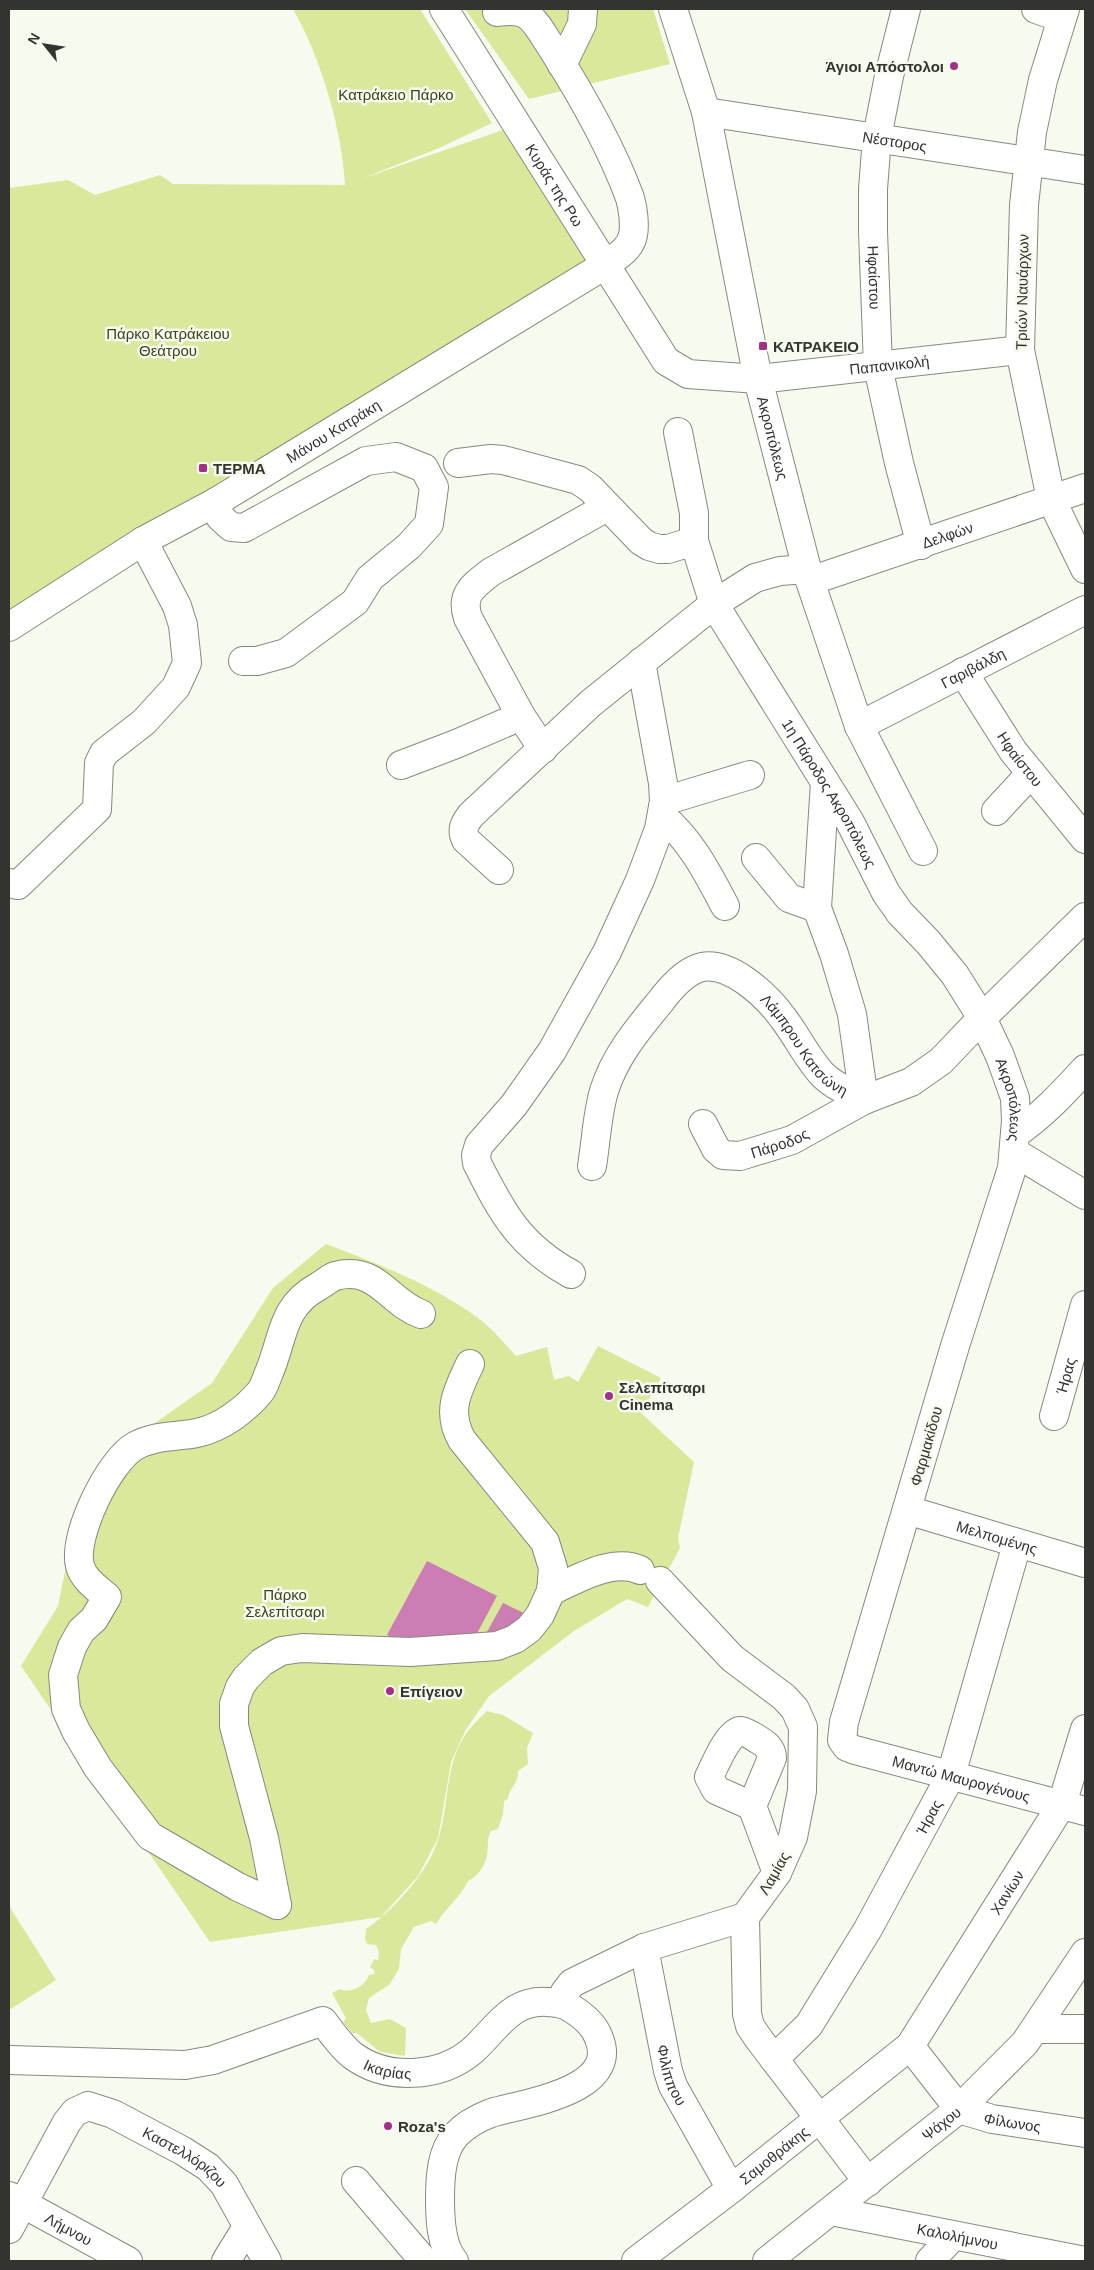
<svg xmlns="http://www.w3.org/2000/svg" width="1094" height="2270" font-family="Helvetica,sans-serif">
<style>
.green{fill:#d9e89a}
.water{fill:#cb7db4}
.lines{fill:none;stroke-linecap:round;stroke-linejoin:round}
.minor-casing{stroke:#87897e;stroke-width:30}
.minor{stroke:#fff;stroke-width:28}
.poi-dot{fill:#a42f89;stroke:#f7faee;stroke-width:2}
.labels{text-anchor:middle;dominant-baseline:central;stroke-width:5;stroke-linejoin:round;paint-order:stroke}
.poi-label{font-size:15px;font-weight:bold;fill:#333430;stroke:#f7faee;text-anchor:start}
.park-label{font-size:15px;fill:#3c421c;stroke:#f7faee}
.street-label{font-size:15px;fill:#333430;stroke:#f7faee}
</style>
<rect width="100%" height="100%" fill="#f7faee"/>
<path class="green" d="M293,9H420L492,123L439,148L361,179L517,125L605,265L9,627V188L68,180L95,195L160,175L173,184L345,185C342,129 321,58 293,9Z
M465,9H653L670,64L529,99Z
M326,1244C378,1264 432,1284 478,1318C492,1328 504,1343 516,1356L547,1347L554,1380L569,1376L578,1382L598,1346L661,1378L641,1413L694,1462L678,1538L680,1548L648,1607L627,1599L574,1631L489,1696L465,1731L451,1762L438,1838L418,1876L381,1917L210,1942L21,1666L58,1606L79,1502L104,1459L212,1383L273,1288Z
M487,1711L503,1715L533,1733L527,1748L528,1764L518,1771C519,1783 509,1788 508,1799L504,1801L503,1814L498,1829L491,1831C486,1840 489,1845 487,1855C486,1865 477,1877 468,1881C460,1898 446,1907 436,1924L431,1921L414,1927L401,1949L399,1968L390,1984L369,1998L366,2010L371,2023L390,2019L406,2028L405,2056L380,2052L357,2033H352L343,2022L346,2018L332,1993L340,1989C351,1994 365,1986 369,1975L374,1974L375,1971L370,1967L374,1959L378,1960L379,1952L376,1945L367,1944L365,1939L366,1929C394,1910 430,1870 439,1837C449,1804 445,1767 464,1737C470,1727 479,1719 487,1711Z
M9,1906L56,1980L11,2009L9,2006Z"/>
<path class="water" d="M427,1561L497,1596L473,1641L401,1643L387,1635Z
M503,1603L530,1616L482,1641Z"/>
<g class="lines">
<defs>
<g id="minor">
<path id="s1" d="M444,9L666,361L688,374L758,379L1020,350"/>
<path id="s2" d="M673,9L706,112L758,379L810,581L859,726L923,851"/>
<path id="s3" d="M906,9L889,76L877,137L873,189V231L878,367L899,463L921,545"/>
<path d="M1036,9L1061,18"/>
<path d="M1065,9L1043,80L1032,132L1024,205L1020,350L1051,499L1085,569"/>
<path d="M562,65L582,24L583,9"/>
<path id="s4" d="M706,112L1085,170"/>
<path d="M458,463L491,459L503,460L578,480L590,488L641,541L649,546L659,549H668L694,541V513L678,432"/>
<path d="M216,502L220,517L231,527L244,528L366,461L396,457L424,468L434,487L429,524L409,546L370,578L355,602L286,653L257,661H243"/>
<path id="s5" d="M694,541L714,604L850,822L886,893L900,913L928,942L955,975L982,1018L1000,1056L1015,1098L1016,1121L1012,1168L955,1346L844,1722L842,1740L847,1747L855,1750L1085,1811"/>
<path id="s6" d="M810,581L1085,488"/>
<path id="s7" d="M9,627L143,541L216,502L605,265C616,257 630,250 633,235C635,225 633,208 630,198C612,149 578,89 550,45C543,35 537,22 527,15C518,9 507,11 497,12"/>
<path id="s8" d="M963,672L1013,751L1085,839"/>
<path d="M521,716L468,618C460,594 473,586 491,572L607,507"/>
<path id="s9" d="M859,726L1085,610"/>
<path d="M401,765L456,744L521,716L543,749"/>
<path d="M825,782L817,908L834,954L852,1014L864,1100"/>
<path d="M664,801L750,775"/>
<path d="M996,811L1031,773"/>
<path d="M662,816C691,840 708,874 725,906"/>
<path d="M756,858L789,898L817,908"/>
<path d="M499,870L466,840C461,830 464,824 471,815L591,703L714,604L755,578L780,571L807,569"/>
<path d="M9,883L18,885L97,809L99,763L104,753L144,722L176,687L187,663L183,625L177,606L143,541"/>
<path id="s10" d="M703,1124L716,1149L723,1155L740,1156L792,1140L864,1100L911,1082L941,1061L982,1018L1085,917"/>
<path d="M1015,1134C1042,1116 1063,1093 1085,1069"/>
<path d="M1014,1152L1085,1195"/>
<path id="s11" d="M592,1166C596,1142 597,1115 604,1091C615,1056 637,1030 660,1002C669,990 682,975 696,969C726,956 767,996 783,1018C797,1036 807,1058 822,1074C833,1086 850,1092 864,1100"/>
<path d="M571,1274C520,1246 502,1213 477,1163L476,1155L479,1145L514,1105L552,1051L607,952L640,880L659,829L664,801L663,783L641,662"/>
<path d="M470,1364C457,1391 446,1412 462,1440L545,1542L553,1568L551,1591"/>
<path id="s12" d="M1054,1416L1085,1305"/>
<path id="s13" d="M907,1510L1085,1563"/>
<path d="M660,1581L732,1658L784,1697L795,1709L803,1727L802,1791L793,1837L777,1873L745,1917L747,2014L750,2026L758,2038L868,2182"/>
<path d="M752,1806L716,1790L709,1777C714,1767 729,1730 741,1731C747,1732 754,1737 759,1740C766,1744 772,1750 772,1758L752,1806L777,1873"/>
<path d="M277,1905L238,1887L150,1836L98,1768L76,1731L66,1709L63,1675L72,1647L81,1631L94,1619L107,1597C97,1588 84,1580 80,1566C72,1536 109,1461 135,1446C155,1435 176,1437 197,1433C221,1428 245,1410 260,1392C264,1387 266,1380 268,1375C284,1339 280,1307 319,1286C324,1283 330,1278 335,1276C377,1265 388,1302 421,1314"/>
<path d="M277,1905L264,1838L234,1726V1704L240,1687L246,1678L262,1662L281,1651L302,1648L410,1652L497,1646L515,1639L529,1629L540,1615L551,1591C576,1580 613,1557 640,1570"/>
<path id="s14" d="M644,1948L668,2071L673,2086L731,2189"/>
<path d="M561,2003L565,1992L572,1983L644,1948L745,1917"/>
<path d="M1036,2029H1085"/>
<path id="s15" d="M910,2046L959,2109L992,2119L1085,2133"/>
<path id="s16" d="M774,2059L809,2025L868,1929L951,1775L1017,1544"/>
<path id="s17" d="M9,2060L185,2065L213,2060L323,2021C331,2032 341,2046 352,2055C386,2081 440,2078 472,2051C496,2030 510,1999 548,2002C556,2003 562,2003 569,2007C581,2014 593,2023 598,2036C623,2091 524,2103 491,2113C478,2118 465,2125 456,2135C441,2151 440,2178 440,2200C440,2219 441,2246 454,2261"/>
<path d="M356,2181L424,2261"/>
<path id="s18" d="M9,2196L128,2261"/>
<path id="s19" d="M831,2211L1085,2261"/>
<path id="s20" d="M9,2229L67,2122L75,2112L88,2106L113,2114L183,2151L208,2167L224,2184L267,2261"/>
<path d="M226,2261L247,2227"/>
<path id="s21" d="M636,2261L731,2189L910,2046L1062,1804L1085,1729"/>
<path id="s22" d="M767,2261L959,2109L1025,2043L1085,1953"/>
<path d="M930,2261L953,2236"/>
</g>
</defs>
<use href="#minor" class="minor-casing"/>
<use href="#minor" class="minor"/>
</g>
<g class="poi-dot">
<circle cx="954" cy="66" r="5"/>
<rect x="758" y="341" width="10" height="10" rx="2.5"/>
<rect x="198" y="463" width="10" height="10" rx="2.5"/>
<circle cx="609" cy="1396" r="5"/>
<circle cx="390" cy="1691" r="5"/>
<circle cx="388" cy="2126" r="5"/>
</g>
<g class="labels">
<g class="poi-label">
<text x="944" y="66" text-anchor="end">Άγιοι Απόστολοι</text>
<text x="773" y="346">ΚΑΤΡΑΚΕΙΟ</text>
<text x="213" y="468">ΤΕΡΜΑ</text>
<text x="619" y="1387">Σελεπίτσαρι<tspan x="619" dy="17">Cinema</tspan></text>
<text x="400" y="1691">Επίγειον</text>
<text x="398" y="2126">Roza's</text>
</g>
<g class="park-label">
<text x="396" y="94">Κατράκειο Πάρκο</text>
<text x="168" y="333">Πάρκο Κατράκειου<tspan x="168" dy="17">Θεάτρου</tspan></text>
<text x="285" y="1594">Πάρκο<tspan x="285" dy="17">Σελεπίτσαρι</tspan></text>
</g>
<g class="street-label">
<text stroke="none"><textPath href="#s4" startOffset="191">Νέστορος</textPath></text>
<text stroke="none"><textPath href="#s1" startOffset="208">Κυράς της Ρω</textPath></text>
<text stroke="none"><textPath href="#s3" startOffset="272">Ηφαίστου</textPath></text>
<text transform="translate(1022 292) rotate(-89)">Τριών Ναυάρχων</text>
<text stroke="none"><textPath href="#s1" startOffset="644">Παπανικολή</textPath></text>
<text stroke="none"><textPath href="#s7" startOffset="379">Μάνου Κατράκη</textPath></text>
<text stroke="none"><textPath href="#s2" startOffset="441">Ακροπόλεως</textPath></text>
<text stroke="none"><textPath href="#s6" startOffset="145">Δελφών</textPath></text>
<text stroke="none"><textPath href="#s9" startOffset="128">Γαριβάλδη</textPath></text>
<text stroke="none"><textPath href="#s8" startOffset="104">Ηφαίστου</textPath></text>
<text stroke="none"><textPath href="#s5" startOffset="288">1η Πάροδος Ακροπόλεως</textPath></text>
<text stroke="none"><textPath href="#s11" startOffset="372">Λάμπρου Κατσώνη</textPath></text>
<text stroke="none"><textPath href="#s5" startOffset="648">Ακροπόλεως</textPath></text>
<text stroke="none"><textPath href="#s10" startOffset="96">Πάροδος</textPath></text>
<text stroke="none"><textPath href="#s12" startOffset="42">Ήρας</textPath></text>
<text transform="translate(926 1446) rotate(-74)">Φαρμακίδου</text>
<text stroke="none"><textPath href="#s13" startOffset="94">Μελπομένης</textPath></text>
<text stroke="none"><textPath href="#s5" startOffset="1442">Μαντώ Μαυρογένους</textPath></text>
<text stroke="none"><textPath href="#s16" startOffset="289">Ήρας</textPath></text>
<text transform="translate(774 1873) rotate(-60)">Λαμίας</text>
<text stroke="none"><textPath href="#s21" startOffset="530">Χανίων</textPath></text>
<text stroke="none"><textPath href="#s17" startOffset="405">Ικαρίας</textPath></text>
<text stroke="none"><textPath href="#s14" startOffset="130">Φιλίππου</textPath></text>
<text stroke="none"><textPath href="#s15" startOffset="135">Φίλωνος</textPath></text>
<text stroke="none"><textPath href="#s22" startOffset="222">Ψάχου</textPath></text>
<text stroke="none"><textPath href="#s21" startOffset="174">Σαμοθράκης</textPath></text>
<text stroke="none"><textPath href="#s20" startOffset="259">Καστελλόριζου</textPath></text>
<text stroke="none"><textPath href="#s18" startOffset="68">Λήμνου</textPath></text>
<text stroke="none"><textPath href="#s19" startOffset="129">Καλολήμνου</textPath></text>
</g>
</g>
<rect width="1094" height="2270" fill="none" stroke="#333430" stroke-width="20"/>
<g transform="translate(45 45) rotate(300)" stroke="#f7faee" stroke-width="4" paint-order="stroke">
<path d="M0-4L9 19L0 12L-9 19Z" fill="#333430"/>
<text y="-8" font-size="14" font-weight="bold" text-anchor="middle" fill="#333430">N</text>
</g>
</svg>
